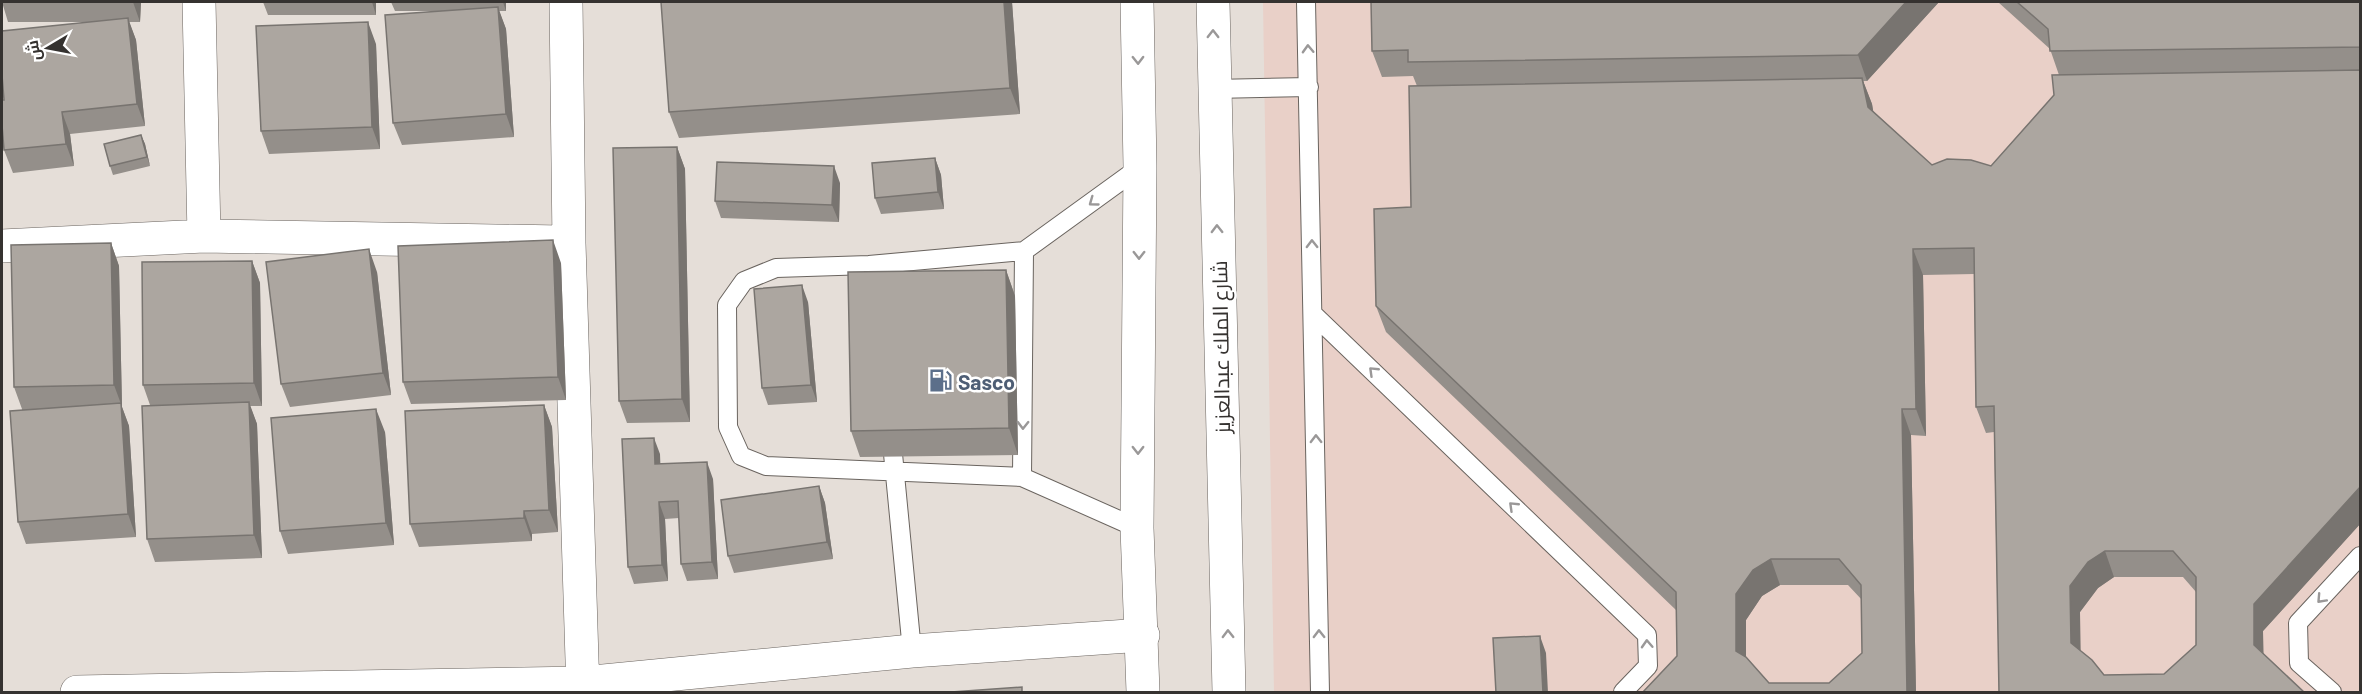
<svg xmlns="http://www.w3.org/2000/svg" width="2362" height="694" font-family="Barlow,Cairo,sans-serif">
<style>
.commercial{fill:#e9d0c8}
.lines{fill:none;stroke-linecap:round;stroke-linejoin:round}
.lane-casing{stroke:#6a645f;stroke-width:20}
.street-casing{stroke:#6a645f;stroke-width:34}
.secondary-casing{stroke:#6a645f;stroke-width:34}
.lane{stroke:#fff;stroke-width:18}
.street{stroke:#fff;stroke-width:33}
.secondary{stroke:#fff;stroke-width:33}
.wall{fill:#948f8a;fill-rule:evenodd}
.shaded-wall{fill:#787470}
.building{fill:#aca6a0;stroke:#787470;stroke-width:1.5;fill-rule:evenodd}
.oneway{stroke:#9a9898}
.labels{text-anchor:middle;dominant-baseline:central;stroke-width:5;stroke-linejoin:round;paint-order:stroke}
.street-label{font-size:21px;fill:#353230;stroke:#fff}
.service-label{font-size:21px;font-weight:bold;fill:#4e5e75;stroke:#fff;text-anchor:start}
</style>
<rect width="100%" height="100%" fill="#e5ded8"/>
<path class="commercial" d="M1263,2H2360V692H1274Z"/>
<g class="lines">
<defs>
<path id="lane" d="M1306,2L1320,692
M1213,89L1309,87
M1313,314L1647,635L1648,666L1623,692
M891,433L912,651
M1022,477L766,466L741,456L728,427L727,305L744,281L776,268L869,265L1024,251
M1137,528L1022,477L1024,251L1140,167
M2332,692L2299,663L2298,623L2360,556"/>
<path id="street" d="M199,2L204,236
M566,2L569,243L583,692
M2,246L204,236L560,242
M77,692L583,683L912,651L1143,635"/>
<path id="secondary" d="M1137,2L1140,167L1137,528L1143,692
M1213,2L1229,692"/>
</defs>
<use href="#lane" class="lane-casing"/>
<use href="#street" class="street-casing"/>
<use href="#secondary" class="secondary-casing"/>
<use href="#lane" class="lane"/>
<use href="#street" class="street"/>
<use href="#secondary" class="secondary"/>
</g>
<path class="wall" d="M2,2H141L140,22H129L136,40L145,126L70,134L74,166L13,173L4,150L91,22H8Z
M263,2H376V15H268Z
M391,2H506V11H499L506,29L514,137L402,145L393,123L440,11H395Z
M1012,2L1020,114L679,138L669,112Z
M1939,2L1867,81H1863L1872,104L1873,111L1932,165L1991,166L2054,95L2059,75L2050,49L1998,2H2361V523L2263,631V653L2305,693H1999L1994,432L1986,433L1976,407L1974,274L1923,275L1926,436L1911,435L1916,693H1642L1677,656L1676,610L1386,332L1376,306L1411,207L1417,86L1413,76L1382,77L1372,51ZM2114,577H2183L2196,592V645L2164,674L2104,675L2080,651V612L2098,588ZM1780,585H1848L1862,600V653L1829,683H1769L1746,657V620L1762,596Z
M376,44L380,149L269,154L261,131Z
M141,135L145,144L150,166L113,175L110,166Z
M677,147L685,169L690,422L627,423L619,401Z
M935,158L941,175L944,209L881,214L875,198Z
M840,183L839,222L721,218L715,201Z
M111,243L119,266L122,407L129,426L136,537L26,544L18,522L22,409L14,387Z
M252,261L260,283L262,406H250L257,424L262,558L155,562L147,539L150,405L143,385Z
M561,263L566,400L411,404L403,382Z
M1006,270L1015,296L1018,455L860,457L851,431Z
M377,272L391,395L290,407L281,384Z
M808,302L817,402L768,405L762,388Z
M544,405L552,427L558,532L532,534V541L419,547L410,524Z
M385,432L394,545L288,554L280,531Z
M660,454V464L713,479L718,579L687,581L681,564L679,518L665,519L668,581L634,584L628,567Z
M819,486L825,503L833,559L734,573L728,556Z"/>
<path class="shaded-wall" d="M133,2H141L140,22Z
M372,2H376V15Z
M503,2H506V11Z
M1004,2H1012L1020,114L1010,88Z
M1906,2H1939L1867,81L1858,55Z
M498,7L506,29L514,137L506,114Z
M128,18L136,40L145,126L137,104Z
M368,22L376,44L380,149L372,127Z
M1862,78L1872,104L1877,133L1868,107Z
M62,112L70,134L74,166L66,144Z
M141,135L145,144L150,166L147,157Z
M677,147L685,169L690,422L682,399Z
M935,158L941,175L944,209L938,192Z
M834,166L840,183L839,222L832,205Z
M553,240L561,263L566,400L558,377Z
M111,243L119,266L122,407L129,426L136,537L128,514L121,404L114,385Z
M369,249L377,272L391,395L383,373Z
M1913,249L1923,275L1926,436L1916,409Z
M252,261L260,283L262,406L254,383Z
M1006,270L1015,296L1018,455L1009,428Z
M802,285L808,302L817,402L811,385Z
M249,402L257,424L262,558L254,535Z
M544,405L552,427L558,532L549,510Z
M376,409L385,432L394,545L386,523Z
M1902,409L1911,435L1916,693H1907Z
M654,438L660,454L661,481L655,464Z
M707,462L713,479L718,579L712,562Z
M819,486L825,503L833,559L827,542Z
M2361,486V523L2263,631L2264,671L2254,645V604Z
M659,502L665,519L668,581L662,565Z
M524,511L532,534V541L524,518Z
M2105,551L2114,577L2098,588L2080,612L2081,669L2071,643L2070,586L2088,562Z
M1771,559L1780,585L1762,596L1746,620V677L1736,651V594L1753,570Z
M1540,636L1546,653L1548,693H1543Z"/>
<path class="building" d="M661,2H1004L1010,88L669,112Z
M1371,2H1906L1858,55L1408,62V50L1372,51Z
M2017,2H2361V47L2050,51L2048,29Z
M498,7L506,114L393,123L385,15Z
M128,18L137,104L62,112L66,144L4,150L2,125V100H4L2,75V31Z
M368,22L372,127L261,131L256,26Z
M2361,70V486L2254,604V645L2305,693H1999L1994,406L1976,407L1974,248L1913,249L1916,409H1902L1907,693H1642L1677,656L1676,592L1376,306L1374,209L1411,207L1409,86L1862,78L1868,107L1932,165L1947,159L1971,160L1991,166L2054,95L2052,75ZM2105,551H2173L2196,577V645L2164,674L2104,675L2092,660L2071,643L2070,586L2088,562ZM1771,559H1839L1861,585L1862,653L1829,683H1769L1746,657L1736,651V594L1753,570Z
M141,135L147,157L110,166L104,144Z
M677,147L682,399L619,401L613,148Z
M935,158L938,192L875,198L872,163Z
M717,162L834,166L832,205L715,201Z
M553,240L558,377L403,382L398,246Z
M111,243L114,385L14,387L11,245Z
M369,249L383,373L281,384L266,262Z
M252,261L254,383L143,385L142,262Z
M1006,270L1009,428L851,431L848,272Z
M802,285L811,385L762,388L754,289Z
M249,402L254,535L147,539L142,406Z
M121,403L128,514L18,522L10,411Z
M544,405L549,510L524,511V518L410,524L405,411Z
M376,409L386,523L280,531L271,418Z
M654,438L655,464L707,462L712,562L681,564L678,501L659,502L662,565L628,567L622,439Z
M819,486L827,542L728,556L721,500Z
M1540,636L1543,693H1496L1493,638Z
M1022,687V693H937Z"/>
<defs><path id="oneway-chevron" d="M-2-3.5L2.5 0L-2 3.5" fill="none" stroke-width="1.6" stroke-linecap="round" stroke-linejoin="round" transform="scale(1.5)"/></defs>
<g class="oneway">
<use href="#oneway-chevron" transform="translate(1213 34) rotate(-90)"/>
<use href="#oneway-chevron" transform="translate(1308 49) rotate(-92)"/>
<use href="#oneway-chevron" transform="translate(1138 60) rotate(89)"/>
<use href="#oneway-chevron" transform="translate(1093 202) rotate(144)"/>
<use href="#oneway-chevron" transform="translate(1217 229) rotate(-91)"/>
<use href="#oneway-chevron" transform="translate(1312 244) rotate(-91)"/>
<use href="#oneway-chevron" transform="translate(1139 255) rotate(90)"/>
<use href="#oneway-chevron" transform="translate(1373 371) rotate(-136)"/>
<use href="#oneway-chevron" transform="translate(1023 425) rotate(91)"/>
<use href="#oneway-chevron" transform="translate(1316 439) rotate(-91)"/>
<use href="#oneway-chevron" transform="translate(1138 450) rotate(90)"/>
<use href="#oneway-chevron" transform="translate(1513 506) rotate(-136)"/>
<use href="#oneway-chevron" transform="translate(2321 599) rotate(133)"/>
<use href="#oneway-chevron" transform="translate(1228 634) rotate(-91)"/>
<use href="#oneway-chevron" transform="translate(1319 634) rotate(-91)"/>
<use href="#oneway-chevron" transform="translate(1647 644) rotate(-93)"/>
</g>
<defs>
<symbol id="fuel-bare" viewBox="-9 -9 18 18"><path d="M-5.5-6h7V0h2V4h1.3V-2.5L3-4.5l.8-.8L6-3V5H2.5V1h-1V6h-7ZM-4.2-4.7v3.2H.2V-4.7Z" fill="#5c6f8a" stroke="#fff" stroke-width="2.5" paint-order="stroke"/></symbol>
</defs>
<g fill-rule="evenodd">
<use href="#fuel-bare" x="924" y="364" width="33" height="33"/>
</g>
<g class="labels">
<g class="street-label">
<text transform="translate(1220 347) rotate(-91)">شارع الملك عبدالعزيز</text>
</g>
<g class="service-label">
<text x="958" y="381">Sasco</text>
</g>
</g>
<rect width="2362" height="694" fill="none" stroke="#353230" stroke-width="6"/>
<g transform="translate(48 48) rotate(260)" stroke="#ffffff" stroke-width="4.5" paint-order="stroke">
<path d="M0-4.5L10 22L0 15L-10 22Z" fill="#353230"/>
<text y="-9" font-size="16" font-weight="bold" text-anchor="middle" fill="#353230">ش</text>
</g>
</svg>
